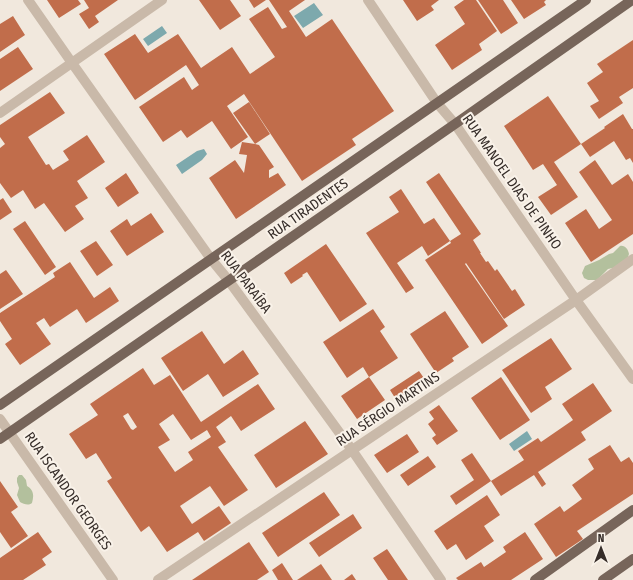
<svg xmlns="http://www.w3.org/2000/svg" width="633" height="580" font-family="'Fira Sans Condensed',sans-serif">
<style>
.green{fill:#b3c09d}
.water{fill:#7da9ad}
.building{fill:#c16d4b;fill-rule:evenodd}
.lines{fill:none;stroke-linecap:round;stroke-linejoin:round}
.minor{stroke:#c9b9a9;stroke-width:10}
.major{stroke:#77655a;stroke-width:10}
.labels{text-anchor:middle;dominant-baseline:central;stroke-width:4;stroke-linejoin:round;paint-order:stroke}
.street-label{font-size:14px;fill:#362d29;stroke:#f9f2e9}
</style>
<rect width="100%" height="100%" fill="#f1e8dd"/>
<path class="green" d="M620,246C625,245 628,249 629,254L628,257L617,267L608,269L597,280H588L584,278L582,273L585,266L599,260L609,254L613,253Z
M19,475H22L26,480L27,486C34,490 34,496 32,503C28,506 24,504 20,502L17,495L19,488L17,482V478Z"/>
<path class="water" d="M314,3L323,15L303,28L294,16Z
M162,26L167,33L148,46L143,39Z
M204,149L207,154L202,160L182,174L176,165L197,151Z
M527,431L532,439L514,451L509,444Z"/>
<path class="building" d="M47,0H78L81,4L59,18Z
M84,0H118L95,16L99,22L89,29L79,14L89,8Z
M199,0H230L241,16L220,30Z
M249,0H266L254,8Z
M269,0H305L289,11L306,37L332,19L394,111L352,139L356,145L302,181L244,94L227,106L248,137L231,149L212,121L187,138L181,130L163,142L139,107L184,77L192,90L199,85L186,65L135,100L104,54L135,34L148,53L178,34L201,68L232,47L250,74L275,57L249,19L268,7L282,29L287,27Z
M403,0H439L431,6L434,10L417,21Z
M464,0H476L497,31L479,44L482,50L452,70L435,45L465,24L454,7Z
M478,0H503L518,23L501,34Z
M511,0H546L544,2L546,5L524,19Z
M13,16L25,35L0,52V24Z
M633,40V88L619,97L623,103L599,119L590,106L599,101L587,83L603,72L597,64Z
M18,47L33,69L0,91V59Z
M50,92L65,113L28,137L46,165L49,164L53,170L69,160L63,151L87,135L105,162L77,181L88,198L75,206L84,219L65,232L44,203L35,209L23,190L11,198L0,183V148L5,144L0,137V125Z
M548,96L581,144L554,162L578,197L551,215L538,197L557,185L543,164L533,170L504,126Z
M249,102L270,134L255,144L259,145L274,167L269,170V178L278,173L286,185L236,219L209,178L235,160L244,173L247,155L239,154L242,142L255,144L233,113Z
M623,114L632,129H633V163L630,158L626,160L614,141L590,157L581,144L605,128L604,127Z
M595,160L612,185L628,174L633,182V234L591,262L565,223L586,209L599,229L612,220L579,172Z
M126,173L139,193L118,207L105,188Z
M439,173L481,234L473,240L481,253H480L486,262L488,261L495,271L497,269L512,291L515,289L525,305L504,319L466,263L465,264L508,326L482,344L425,260L451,243L450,241L461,234L426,182Z
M401,189L424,224L434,218L450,241L428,256L422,246L397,263L414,288L406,293L366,233L399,212L389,197Z
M3,198L12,212L0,220V200Z
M151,213L164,232L127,256L110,231L127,219L131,226Z
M25,221L56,267L45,275L13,229Z
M96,241L113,265L97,276L80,251Z
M326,244L367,304L340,322L307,272L302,275L303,276L291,284L284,273Z
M70,262L94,298L110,287L119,301L86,323L77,309L50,327L44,318L36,323L51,344L20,365L5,344L12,339L0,321V313L55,277L53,273Z
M6,270L23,294L0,309V274Z
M373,309L385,327L380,331L398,358L369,377L363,367L347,378L323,342Z
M445,311L469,347L452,358L454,361L436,373L410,334Z
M202,331L224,364L243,350L259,374L223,397L208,374L183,391L161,358Z
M551,338L572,369L545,387L552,399L531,413L502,370Z
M143,368L154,385L170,375L201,422L258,384L275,409L241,431L231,416L216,427L226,442L218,447L248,490L224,506L210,486L180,506L192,524L219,506L231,523L204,541L198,532L167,552L149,526L141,532L107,481L112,478L96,453L86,459L69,434L98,415L90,404ZM128,413L137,427L133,430L131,429L123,416ZM173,414L191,440L207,430L211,437L188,452L193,460L175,472L158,447L170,440L159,424Z
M419,371L426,381L397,401L390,390Z
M369,377L385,400L357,419L341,396Z
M501,377L530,420L500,440L471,398Z
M593,383L612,411L581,432L586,440L538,472L546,484L542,487L534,475L501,496L491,481L524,460L518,451L538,438L541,442L573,420L562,404Z
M439,405L458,431L437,445L432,438L436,435L428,424L434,419L429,412Z
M305,421L328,454L276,488L254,455Z
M407,434L419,452L387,473L374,455Z
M610,445L621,462L629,457L633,463V494L577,531L583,539L556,557L534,524L560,506L564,512L582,499L572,485L594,469L588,459Z
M472,453L491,481L456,505L450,496L474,480L461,460Z
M428,456L436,467L408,486L400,475Z
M0,481L18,507L11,512L28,536L11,548L0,532Z
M324,492L340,515L278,557L262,533Z
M487,495L500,515L484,526L494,541L466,560L456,544L447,550L434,531Z
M353,514L362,528L319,557L309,543Z
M38,532L52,552L42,559L46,565L23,580H0V558Z
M525,532L543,559L511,580H458L456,578L481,562L484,567L506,552L503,547Z
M249,542L269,572L257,580H192Z
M387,549L408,580H388L373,558Z
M282,563L293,580H278L272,570Z
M321,564L332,580H297Z
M352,574L356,580H344Z"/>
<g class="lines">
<path class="minor" d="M28,0L72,63L211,259L229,281L352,450L441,580
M368,0L437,103L455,124L576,300L633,379
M0,113L162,0
M0,419L113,580
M158,580L576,300L633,259"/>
<path class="major" d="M0,405L586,0
M0,439L455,124L632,0
M535,580L633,510
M603,580L633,559"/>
</g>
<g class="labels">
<g class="street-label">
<text transform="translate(512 182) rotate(55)">RUA MANOEL DIAS DE PINHO</text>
<text transform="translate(308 209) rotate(-35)">RUA TIRADENTES</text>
<text transform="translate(246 282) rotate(53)">RUA PARAÍBA</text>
<text transform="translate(388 409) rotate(-34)">RUA SÉRGIO MARTINS</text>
<text transform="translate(68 491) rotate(55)">RUA ISCANDOR GEORGES</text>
</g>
</g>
<g transform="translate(601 548)" stroke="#f9f2e9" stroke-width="3" paint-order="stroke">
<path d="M0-3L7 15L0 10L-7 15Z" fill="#362d29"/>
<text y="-6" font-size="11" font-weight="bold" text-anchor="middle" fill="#362d29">N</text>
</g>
</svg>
